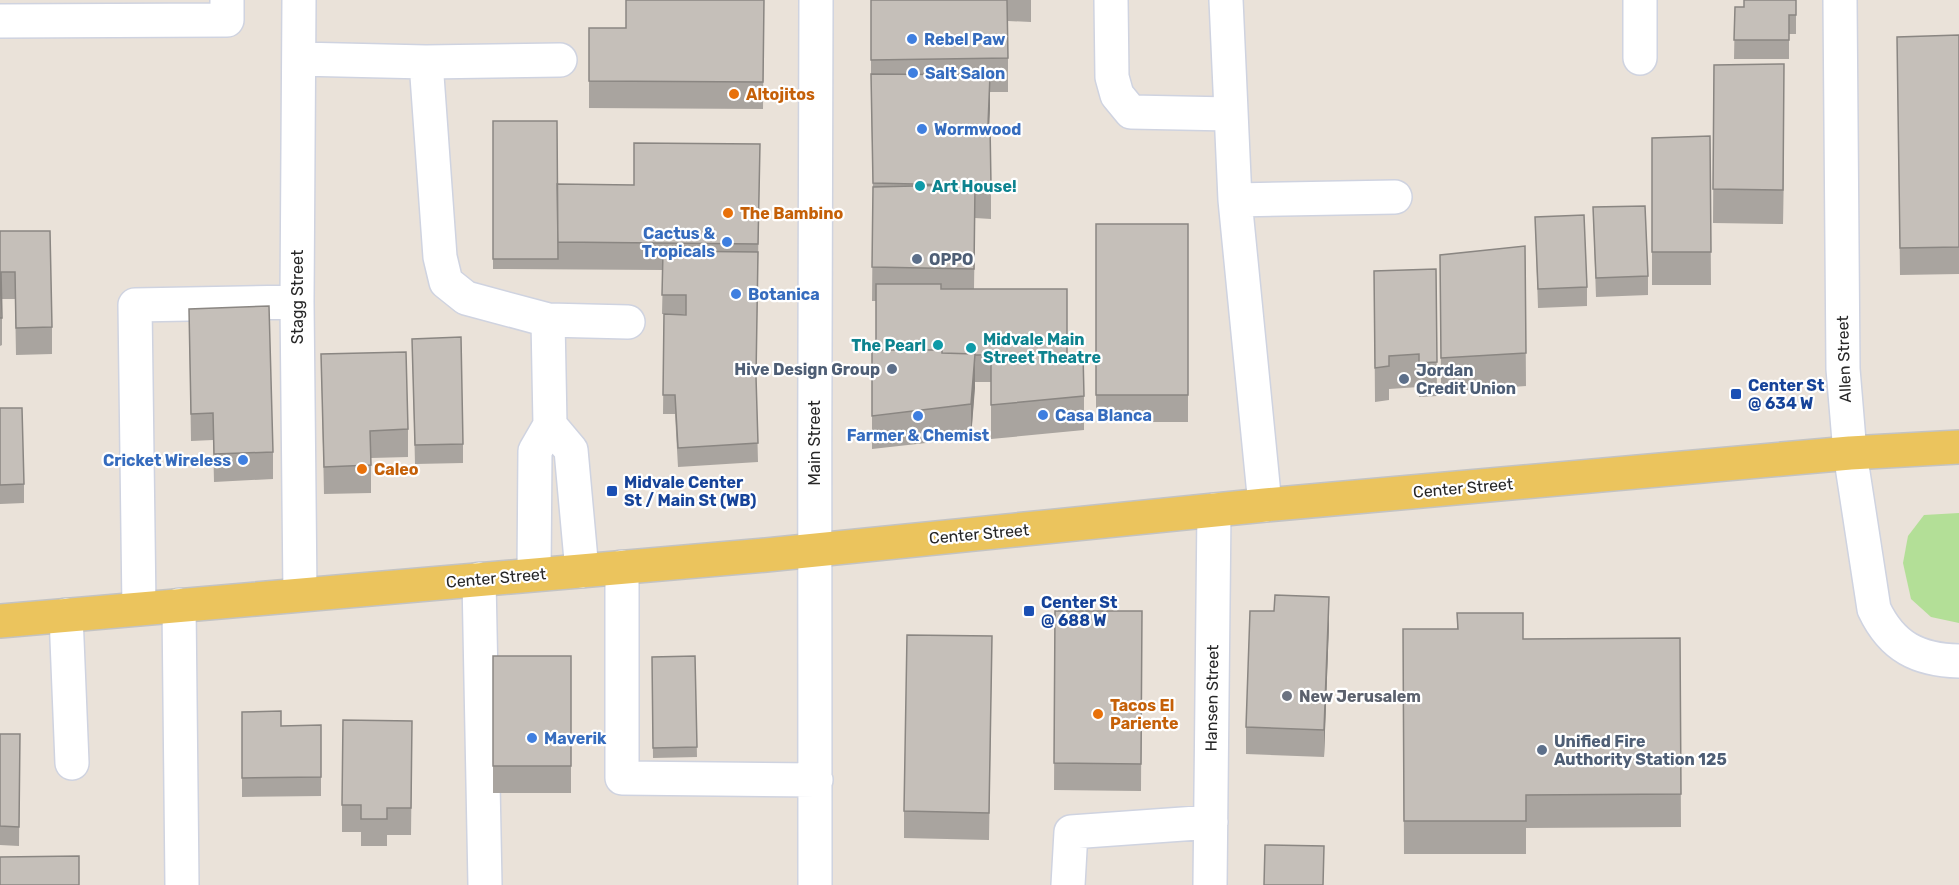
<svg xmlns="http://www.w3.org/2000/svg" width="1959" height="885" font-family="Rubik,sans-serif">
<style>
.green{fill:#b3df97}
.lines{fill:none;stroke-linecap:round;stroke-linejoin:round}
.minor-casing{stroke:#cfd3e0;stroke-width:36}
.major-casing{stroke:#c3c3c3;stroke-width:36}
.minor{stroke:#fff;stroke-width:33}
.major{stroke:#ebc45d;stroke-width:33}
.wall{fill:#a9a49f}
.shaded-wall{fill:#8a8682}
.building{fill:#c5bfb9;stroke:#8a8682;stroke-width:1.5}
.shop-dot{fill:#3f7fe0;stroke:#fff;stroke-width:2}
.food-dot{fill:#e8710a;stroke:#fff;stroke-width:2}
.culture-dot{fill:#0f9aa8;stroke:#fff;stroke-width:2}
.service-dot{fill:#5c6f8a;stroke:#fff;stroke-width:2}
.transit-dot{fill:#1a4fb4;stroke:#fff;stroke-width:2}
.worship-dot{fill:#6b7280;stroke:#fff;stroke-width:2}
.labels{text-anchor:middle;dominant-baseline:central;stroke-width:4.5;stroke-linejoin:round;paint-order:stroke}
.shop-label{font-size:16px;font-weight:bold;fill:#366cbe;stroke:#fff;text-anchor:start}
.food-label{font-size:16px;font-weight:bold;fill:#c56008;stroke:#fff;text-anchor:start}
.culture-label{font-size:16px;font-weight:bold;fill:#0d838f;stroke:#fff;text-anchor:start}
.service-label{font-size:16px;font-weight:bold;fill:#4e5e75;stroke:#fff;text-anchor:start}
.street-label{font-size:16px;fill:#272727;stroke:#fff}
.transit-label{font-size:16px;font-weight:bold;fill:#164399;stroke:#fff;text-anchor:start}
.worship-label{font-size:16px;font-weight:bold;fill:#5b616d;stroke:#fff;text-anchor:start}
</style>
<rect width="100%" height="100%" fill="#eae2d9"/>
<path class="green" d="M1959,513V623L1931,617L1911,599L1903,563L1908,536L1924,515Z"/>
<g class="lines">
<defs>
<path id="minor" d="M299,0L297,302L300,594
M1111,0L1112,77L1117,95L1131,112L1230,114
M1226,0L1235,200L1265,505
M1640,0V58
M1840,0L1843,369L1850,453L1874,609C1892,647 1918,660 1959,661
M0,21L227,20V0
M299,59L426,62L440,257L446,282L466,298L548,320L550,425
M426,62L560,60
M1235,200L1395,197
M548,320L628,322
M622,567V778L816,780
M534,574L535,451L550,425L571,450L582,571
M479,579L485,885
M179,605L182,885
M139,608L135,305L297,302
M66,615L72,763
M815,885C815,590 814,295 816,0
M1068,885L1071,832L1211,822
M1210,885L1214,510"/>
<path id="major" d="M0,621L766,555L1265,505L1850,453L1959,447"/>
</defs>
<use href="#minor" class="minor-casing"/>
<use href="#major" class="major-casing"/>
<use href="#minor" class="minor"/>
<use href="#major" class="major"/>
</g>
<path class="wall" d="M764,0L763,109L589,108V28H626Z
M871,0H1031V22L1008,21V92H990L989,125L991,185V219L975,218L974,289L1067,354L1084,396V430L991,439V382H975L971,438L872,449V350H876V301H872L873,193L871,94Z
M1796,0V34H1789V59H1734L1735,7H1744Z
M1959,35V274L1900,275L1897,37Z
M1714,65L1784,98L1783,224L1713,223Z
M493,121L557,191L634,185L760,144L756,384L758,462L678,467L675,414H663L664,314L686,315V314H662L663,270L493,269Z
M1710,136L1711,285H1652V138Z
M1593,207L1648,276V295L1596,297Z
M1535,217L1587,287V306L1538,308Z
M1096,224H1188V422H1096Z
M0,231L52,327V354L16,355L15,299H2V345L0,346Z
M1525,246L1526,386L1441,392L1440,255Z
M1436,269L1437,396L1419,397V387L1389,389V400L1375,402L1374,271Z
M189,309L273,452V479L214,482L213,440L191,441Z
M412,339L463,444V463L415,464Z
M321,354L408,429V457L371,458V493L324,494Z
M0,408L24,484V503L0,504Z
M1055,611H1142L1141,791L1054,790Z
M1457,613L1523,639L1680,638L1681,827L1526,828V854H1404L1403,629H1457Z
M1329,624L1324,757L1246,754V727Z
M992,636L989,840L904,838V811Z
M493,656H571V793H493Z
M695,656L697,757L653,758L652,657Z
M242,712L281,726L321,725V796L242,797Z
M0,734H20L19,846L0,845Z
M412,748L411,835H387V846H361V832H342V805Z"/>
<path class="shaded-wall" d="M1784,64V98L1783,224V190Z
M990,75V108L988,158V125Z
M975,354V388L971,438V404Z
M1329,597V624L1324,757V730Z"/>
<path class="building" d="M626,0H764L763,82L589,81V28H626Z
M871,0H1007L1008,58L871,60Z
M1744,0H1796V15H1789V40H1734L1735,7H1744Z
M1959,35V247L1900,248L1897,37Z
M1784,64L1783,190L1713,189L1714,65Z
M871,74L990,75L988,125H990L991,185H975L974,269L872,267L873,187L956,185L873,183Z
M493,121H557L558,259H493Z
M1710,136L1711,252H1652V138Z
M634,143L760,144L758,244L558,242L557,184L634,185Z
M1645,206L1648,276L1596,278L1593,207Z
M1584,215L1587,287L1538,289L1535,217Z
M1096,224H1188V395H1096Z
M0,231H50L52,327L16,328L15,272H1L2,318H0Z
M1525,246L1526,353L1441,358L1440,255Z
M663,251L758,252L756,377L758,443L678,448L675,395H663L664,314L686,315V295H662Z
M1436,269L1437,362L1419,363V354L1389,356V366L1375,368L1374,271Z
M876,284H941V289H1067V354L975,355V354L942,353V350H876Z
M269,306L273,452L214,454L213,413L191,414L189,309Z
M461,337L463,444L415,445L412,339Z
M872,350H942V353L975,354L971,404L872,416Z
M406,352L408,429L370,431L371,465L324,467L321,354Z
M991,354H1083L1084,396L991,405Z
M0,408H22L24,484L0,485Z
M1275,595L1329,597L1324,730L1246,727L1250,611H1274Z
M1055,611H1142L1141,764L1054,763Z
M1457,613H1523V639L1680,638L1681,794L1526,795V821H1404L1403,629H1458Z
M907,635L992,636L989,813L904,811Z
M493,656H571V766H493Z
M695,656L697,747L653,748L652,657Z
M281,711V726L321,725V777L242,778V712Z
M343,720L412,721L411,808H387V819H361V805H342Z
M0,734H20L19,827L0,826Z
M1265,845L1324,846L1323,885H1264Z
M79,856V885H0V857Z"/>
<g class="shop-dot">
<circle cx="912" cy="39" r="6"/>
<circle cx="913" cy="73" r="6"/>
<circle cx="922" cy="129" r="6"/>
<circle cx="727" cy="242" r="6"/>
<circle cx="736" cy="294" r="6"/>
<circle cx="1043" cy="415" r="6"/>
<circle cx="918" cy="416" r="6"/>
<circle cx="243" cy="460" r="6"/>
<circle cx="532" cy="738" r="6"/>
</g>
<g class="food-dot">
<circle cx="734" cy="94" r="6"/>
<circle cx="728" cy="213" r="6"/>
<circle cx="362" cy="469" r="6"/>
<circle cx="1098" cy="714" r="6"/>
</g>
<g class="culture-dot">
<circle cx="920" cy="186" r="6"/>
<circle cx="938" cy="345" r="6"/>
<circle cx="971" cy="348" r="6"/>
</g>
<g class="service-dot">
<circle cx="917" cy="259" r="6"/>
<circle cx="892" cy="369" r="6"/>
<circle cx="1404" cy="379" r="6"/>
<circle cx="1542" cy="750" r="6"/>
</g>
<g class="transit-dot">
<rect x="1730" y="388" width="12" height="12" rx="3"/>
<rect x="606" y="485" width="12" height="12" rx="3"/>
<rect x="1023" y="605" width="12" height="12" rx="3"/>
</g>
<circle class="worship-dot" cx="1287" cy="696" r="6"/>
<g class="labels">
<g class="shop-label">
<text x="924" y="39">Rebel Paw</text>
<text x="925" y="73">Salt Salon</text>
<text x="934" y="129">Wormwood</text>
<text x="715" y="233" text-anchor="end">Cactus &amp;<tspan x="715" dy="18">Tropicals</tspan></text>
<text x="748" y="294">Botanica</text>
<text x="1055" y="415">Casa Blanca</text>
<text x="918" y="435" text-anchor="middle">Farmer &amp; Chemist</text>
<text x="231" y="460" text-anchor="end">Cricket Wireless</text>
<text x="544" y="738">Maverik</text>
</g>
<g class="food-label">
<text x="746" y="94">Altojitos</text>
<text x="740" y="213">The Bambino</text>
<text x="374" y="469">Caleo</text>
<text x="1110" y="705">Tacos El<tspan x="1110" dy="18">Pariente</tspan></text>
</g>
<g class="culture-label">
<text x="932" y="186">Art House!</text>
<text x="983" y="339">Midvale Main<tspan x="983" dy="18">Street Theatre</tspan></text>
<text x="926" y="345" text-anchor="end">The Pearl</text>
</g>
<g class="service-label">
<text x="929" y="259">OPPO</text>
<text x="880" y="369" text-anchor="end">Hive Design Group</text>
<text x="1416" y="370">Jordan<tspan x="1416" dy="18">Credit Union</tspan></text>
<text x="1554" y="741">Unified Fire<tspan x="1554" dy="18">Authority Station 125</tspan></text>
</g>
<g class="street-label">
<text transform="translate(297 297) rotate(-90)">Stagg Street</text>
<text transform="translate(1844 359) rotate(-92)">Allen Street</text>
<text transform="translate(814 443) rotate(-90)">Main Street</text>
<text transform="translate(1463 488) rotate(-5)">Center Street</text>
<text transform="translate(979 534) rotate(-5)">Center Street</text>
<text transform="translate(496 578) rotate(-5)">Center Street</text>
<text transform="translate(1212 698) rotate(-89)">Hansen Street</text>
</g>
<g class="transit-label">
<text x="1748" y="385">Center St<tspan x="1748" dy="18">@ 634 W</tspan></text>
<text x="624" y="482">Midvale Center<tspan x="624" dy="18">St / Main St (WB)</tspan></text>
<text x="1041" y="602">Center St<tspan x="1041" dy="18">@ 688 W</tspan></text>
</g>
<g class="worship-label">
<text x="1299" y="696">New Jerusalem</text>
</g>
</g>
</svg>
